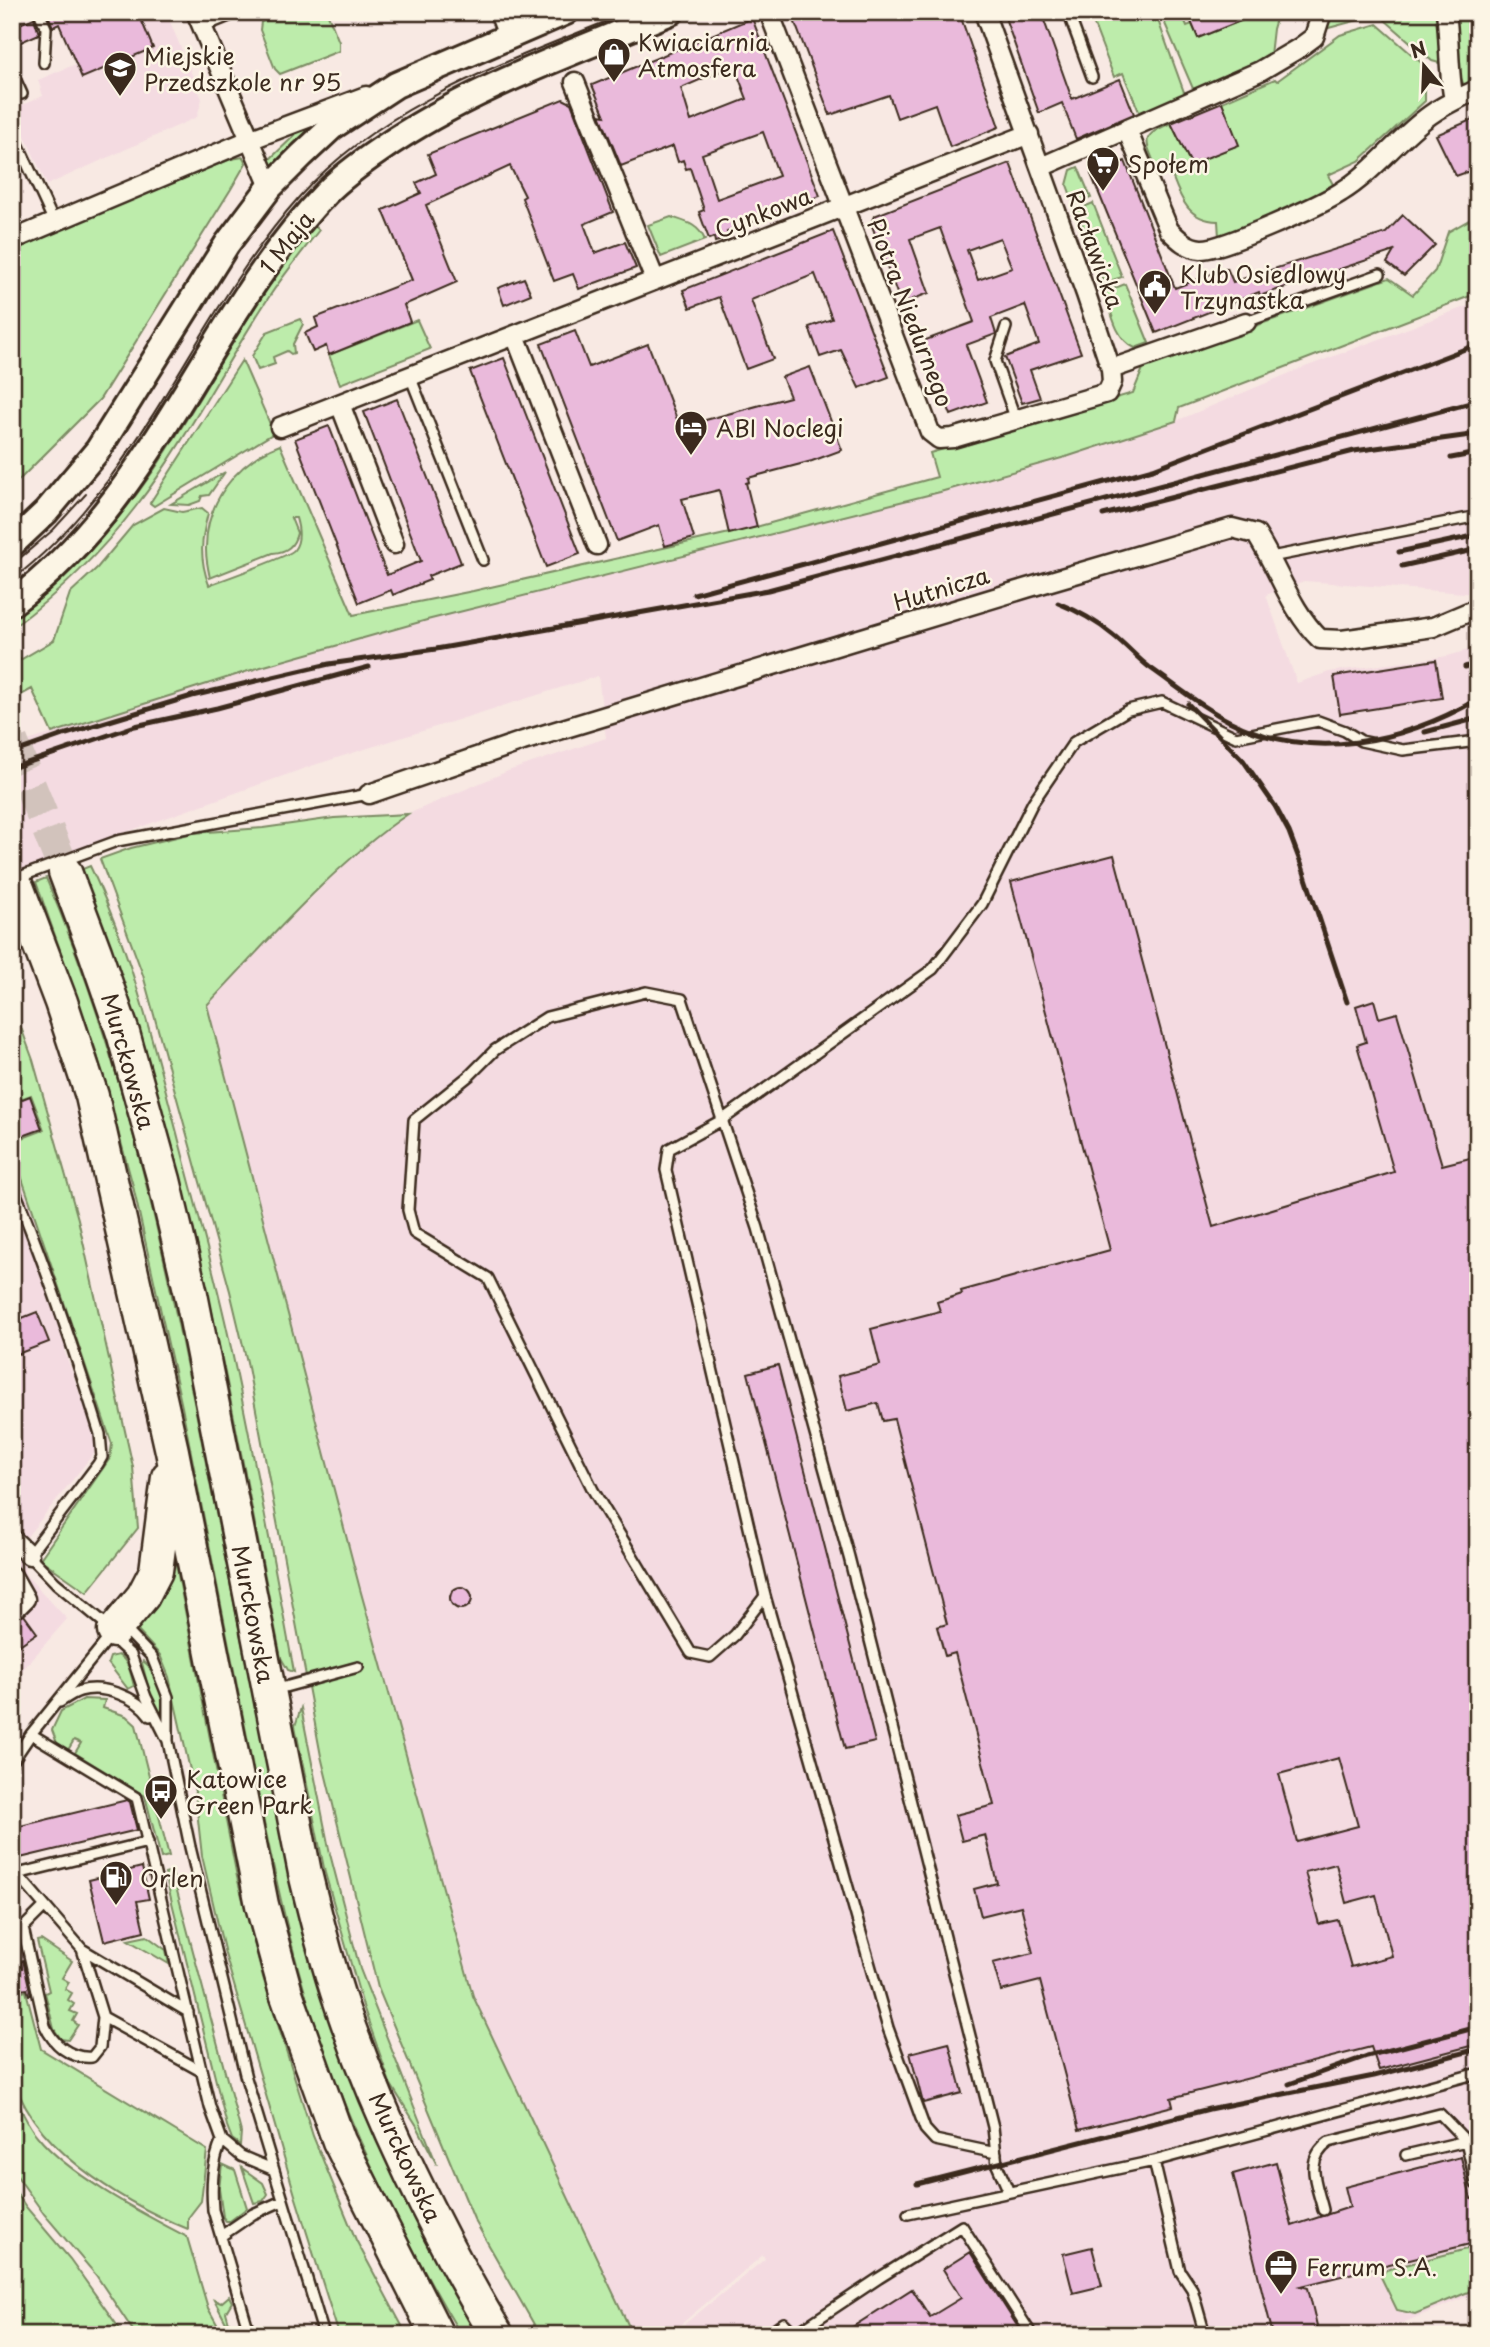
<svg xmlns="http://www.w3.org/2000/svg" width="1490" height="2347" font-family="'Playpen Sans',sans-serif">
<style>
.built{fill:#f4dbe1}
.green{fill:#bdecab;stroke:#7c8b64;stroke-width:2}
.building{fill:#eabadb;stroke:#3b2a1e;stroke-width:2;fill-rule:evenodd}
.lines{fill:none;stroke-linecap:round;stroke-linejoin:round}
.highway-tunnel{stroke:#d2c3bc;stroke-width:32;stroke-dasharray:32 16;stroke-linecap:butt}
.lane-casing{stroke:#3b2a1e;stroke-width:14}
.street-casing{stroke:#3b2a1e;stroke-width:23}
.secondary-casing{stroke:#3b2a1e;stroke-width:30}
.highway-casing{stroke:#3b2a1e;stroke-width:37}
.lane{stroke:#fcf5e5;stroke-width:9}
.street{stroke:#fcf5e5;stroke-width:18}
.secondary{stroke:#fcf5e5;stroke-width:24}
.highway{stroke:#fcf5e5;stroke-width:32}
.tram{stroke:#3b2a1e;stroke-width:2}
.rail{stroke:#3b2a1e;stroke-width:5}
.labels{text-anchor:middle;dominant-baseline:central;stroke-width:5;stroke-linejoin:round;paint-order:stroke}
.poi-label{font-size:23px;fill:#3b2a1e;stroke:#fcf5e5;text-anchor:start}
.street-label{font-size:23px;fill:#3b2a1e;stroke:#fcf5e5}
</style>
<rect width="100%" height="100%" fill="#f8e9e3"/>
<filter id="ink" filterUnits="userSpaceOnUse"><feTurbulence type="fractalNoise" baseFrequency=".0143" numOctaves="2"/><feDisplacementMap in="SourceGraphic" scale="14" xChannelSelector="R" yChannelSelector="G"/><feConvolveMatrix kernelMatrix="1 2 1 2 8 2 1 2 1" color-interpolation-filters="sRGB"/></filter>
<g filter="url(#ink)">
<path class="built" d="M54,12H166L202,99L197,117L47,185L13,109L43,96L38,80L76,64Z
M1478,302V594L1304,581L1266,595L1297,683L1329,672L1448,656L1478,647V2292L1373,2335H671L765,2259L763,2255L674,2330L661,2335H633L473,1996L360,1589L207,1005L286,922L376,835L408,814L508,771L606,738L598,676L311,766L12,873V746L261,667L427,620L940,492L1069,456L1176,421L1297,370Z
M12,1037L46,1127L96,1336L64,1350L95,1435L94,1453L22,1543L25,1574L67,1619L12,1682Z"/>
<path class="green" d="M286,12H327L339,42V51L280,74L275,69L260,30L261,22Z
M1089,12H1155L1185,95L1140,114L1123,73L1114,77Z
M1160,12H1181L1187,26L1192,24L1198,38L1246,19L1244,12H1278L1273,29L1270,55L1194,91Z
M1330,12H1364L1369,17L1325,29Z
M1412,12H1440L1445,62L1439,63L1432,61L1385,20Z
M1453,12H1478V82L1465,86C1455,75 1456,30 1453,12Z
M1377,24L1425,66V101L1359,161L1328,175L1335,188L1305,204L1219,237L1218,221C1183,220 1179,191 1167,163L1156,167C1144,139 1141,136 1171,123L1191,164L1238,145L1222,102L1275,79L1277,81L1340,35Z
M328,116L296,142L272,165L269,160L295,135L292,129Z
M243,157L246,163L231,189L100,399L12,487V248L231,159Z
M1078,167L1091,198L1074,204L1067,185L1071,170Z
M1093,203L1122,277L1104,283L1077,210Z
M1478,215V293L1179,408L1176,421L1069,456L940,492L427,620L261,667L52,733L32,689L12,700V645L20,660L54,640L70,593L97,568L133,525L164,508L182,512L202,508L208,513C201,540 199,558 209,585C222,580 290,556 294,550C301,541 299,528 296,518H291L297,533C294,546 287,552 273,553L210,578C208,569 206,559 206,550C205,503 236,462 280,445L353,615L473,591L756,527L937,477L930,453L1133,393L1144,366L1389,278L1413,295L1435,271L1448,232Z
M671,217C686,222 698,224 705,240L661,257L648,225Z
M315,226L319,230C303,251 286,272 271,294C225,363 188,439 137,505C102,551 60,593 12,628V619C68,577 115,527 154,470C209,389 251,300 315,226Z
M1125,284L1149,343L1135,348C1115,339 1111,311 1105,292Z
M300,319L303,324L293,344L294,353L291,354L287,351L273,357L275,364L258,370L252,356L267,332Z
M417,320L430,349L340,384L329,355Z
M242,360L274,433L154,506L150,503Z
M225,472L209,495L202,496L200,501L189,505L171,504Z
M408,814C335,863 268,941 207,1005L360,1589L473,1996L633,2335H540L474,2219L378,1988L321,1756L247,1362L230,1291L143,975L100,859L131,848L193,833L263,828L334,818Z
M90,866C131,950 153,1043 177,1133C194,1200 213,1266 228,1334C253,1446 273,1559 294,1672L288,1670L281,1658C228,1392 185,1121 80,870Z
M46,878C127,1066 168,1268 207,1468C232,1592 257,1717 282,1841C293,1891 305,1941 320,1991C358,2112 413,2226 477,2335H461C407,2244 359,2148 323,2048C297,1975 280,1899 264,1823L182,1407L133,1186L96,1051L36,882Z
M12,1003L33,1060L78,1219L133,1467L138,1528L87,1592L40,1559L110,1458L112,1444L12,1149V1142L44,1130L31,1095L12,1102Z
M174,1554L237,1877L263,1977L313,2136L356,2240L407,2335H339L295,2195L225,1954L202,1856L195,1792L169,1677L160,1655L136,1629Z
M118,1655C129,1660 131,1675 134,1686L128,1689L108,1663L110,1657Z
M143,1661C158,1671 163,1701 164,1718L152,1702L142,1663Z
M84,1699L105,1700L103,1708L126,1716L136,1725L169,1856L161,1858L145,1796L75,1753L81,1743L74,1740L68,1750L57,1743L52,1730L61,1711Z
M301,1708L330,1854L360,1969L437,2165L417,2126L390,2083L363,2006L325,1873L295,1726Z
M172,1872L241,2132L240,2145L232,2139L227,2126L165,1874Z
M147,1936L166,1950L169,1964L128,1940Z
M41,1940L72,1961L62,1978L69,1982L65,1989L72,1993L68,2000L74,2004L70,2011L77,2014L73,2021L78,2025L68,2040L61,2039L54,2029L45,1993L49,1991L37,1941Z
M12,1968L18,1993L26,1991L41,2049L207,2150L201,2201L188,2218V2229C124,2203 25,2145 12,2070C11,2060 12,2048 12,2038C12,2015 12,1992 12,1968Z
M12,2088C19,2105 26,2123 38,2137C70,2176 142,2213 187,2237L208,2308L223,2335H136L96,2275L44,2214L12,2169Z
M222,2164L235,2170L247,2208L230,2221H226L223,2217L219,2189Z
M242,2168L263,2183L268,2194L263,2201L254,2203Z
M12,2186L26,2207L70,2259L124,2335H12Z
M1471,2248L1478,2251V2288L1415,2314L1397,2310L1381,2277L1386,2270Z
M229,2296L232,2302L226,2312L232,2334L214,2300L221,2303Z"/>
<path class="building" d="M47,12H138L153,48L82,78L59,24L53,27Z
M791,12H959L999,127L950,147L935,104L897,118L889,95L830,115Z
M1003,12H1041L1072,99L1120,79L1134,114L1076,139L1062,103L1039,113Z
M1187,12H1260V13L1198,38Z
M34,18L39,34L12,46V27Z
M752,18L820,196L727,232L729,238L715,242L714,237L709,239L699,212L704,210L690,168L686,169L683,160L678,162L673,146L621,166L600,115L605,116L592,85ZM734,65L747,99L691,121L681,88ZM763,132L779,176L717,199L702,154Z
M563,99L571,103L613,212L584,224L595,253L625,242L636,268L579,289L573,274L554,281L522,198L525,196L510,166L426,205L457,282L404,305L410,322L329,355L326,346L313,352L305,333L318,327L315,318L412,280L383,210L421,193L416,183L436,174L428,154Z
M1222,102L1239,145L1191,164L1171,123Z
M1478,117V168L1456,176L1436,135Z
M1125,161L1175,288L1227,268L1233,282L1386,233L1403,215L1435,245L1404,276L1387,263L1394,251L1271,292L1260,296L1259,292L1156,333L1091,174Z
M1010,163L1081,353L1030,370L1040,398L1022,403L1005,357L1039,344L1025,305L991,318L996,334L966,345L987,402L951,415L923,341L974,322L940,228L910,239L929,293L901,304L871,223L874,216ZM1000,238L1012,268L978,280L967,250Z
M833,231L889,377L859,388L841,350L820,357L809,327L832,319L815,274L751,300L773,359L746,369L719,297L690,308L683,290Z
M524,278L531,294L504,305L498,288Z
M575,331L589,367L648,344L680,427L790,397L782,377L810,367L842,450L812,461L748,478L749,482L746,483L757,527L729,534L719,490L682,499L694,538L665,546L659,525L617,541L541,344Z
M504,358L580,554L546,567L470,371Z
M397,399L461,563L428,576L430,580L412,587L393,595L391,590L359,603L295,439L329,426L387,575L421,561L364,412Z
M1436,660L1442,698L1340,714L1334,676Z
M1114,855L1213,1227L1394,1172L1357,1045L1366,1042L1356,1006L1374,1000L1379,1018L1397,1013L1442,1165L1478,1156V2044L1379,2070L1371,2047L1171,2098L1173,2106L1079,2130L1040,1981L1001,1991L993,1963L1033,1953L1021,1906L981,1916L974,1889L997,1883L985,1835L962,1841L955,1815L994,1805L955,1653L945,1656L937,1627L947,1624L894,1419L883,1421L878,1403L847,1411L838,1376L880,1365L871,1329L940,1311L937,1302L956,1296L962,1294L961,1291L1110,1250L1011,882ZM1339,1758L1358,1826L1297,1842L1279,1774ZM1336,1864L1346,1903L1376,1895L1392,1956L1351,1967L1338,1920L1319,1924L1305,1872Z
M30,1096L42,1129L20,1137L12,1115V1103Z
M37,1312L49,1342L12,1356V1322Z
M778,1365L875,1742L845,1749L748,1373Z
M450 1598a11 11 0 1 1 22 0a11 11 0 1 1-22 0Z
M12,1615L20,1617L24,1615L37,1633L12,1650Z
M127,1800L130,1802L137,1830L20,1858L12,1828Z
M142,1867L149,1899L137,1901L144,1931L104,1941L89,1880Z
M23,1960L31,1995H29L27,1989L20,1990L15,1970L22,1968L21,1961Z
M949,2043L962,2093L923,2103L910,2053Z
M1461,2157L1471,2199L1478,2198V2242L1301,2286L1308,2288L1318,2330L1300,2335H1273L1233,2174L1276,2162L1292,2226L1350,2207L1345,2187Z
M1092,2247L1102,2286L1073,2293L1063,2254Z
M970,2252L1023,2335H840L912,2289L930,2317L961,2298L943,2269Z"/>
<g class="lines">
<path class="highway-tunnel" d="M12,741L65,872"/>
<defs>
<path id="lane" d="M39,12L46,28L44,63
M1068,12L1092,77
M202,27L239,12
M12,72L22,94
M12,131L54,222
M1246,322L1380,274
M1006,327L995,361L1016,420
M410,376L483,560
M1271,557L1478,516
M14,879L117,841L369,794
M12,1184C46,1266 74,1349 100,1434L102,1457L98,1464L29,1555L56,1583L114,1631L120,1645L131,1655L146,1697L167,1739
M765,1596L735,1635L710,1657L691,1653L593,1490L488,1278L414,1233L408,1210L414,1120L470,1075L495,1050L547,1017L646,992L682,999L758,1228L849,1557L993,2127L997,2165L1009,2192
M122,1633L130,1634L152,1657L168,1697V1741L190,1847L246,2078L324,2335
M274,1690L358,1667
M60,1702C66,1698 73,1693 80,1691C103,1684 137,1697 150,1716
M31,1734L137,1798L210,2107L222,2140L241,2156L272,2169
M12,1762L31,1734L111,1635
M12,1854L17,1874L82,1949L103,2017L100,2047L92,2057C70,2059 53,2044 45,2026L23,1928L44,1907
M17,1874L148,1842
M82,1949L188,2012
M103,2017L201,2071
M222,2140C212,2163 211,2185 213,2210L250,2335
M996,2153L935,2140L925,2129L888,2028L765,1596L666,1170L669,1149L722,1120L933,969L982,904L1033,802L1074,742L1128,710L1162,702L1236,737L1318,721L1345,731L1361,741L1403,750L1478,741
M1406,2155L1466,2141
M1154,2161L1180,2271L1192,2289L1205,2335
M1323,2210C1317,2184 1303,2161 1329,2142L1440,2114L1466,2141L1476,2184L1478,2183
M908,2214L1154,2161L1478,2073
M221,2236L253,2214L282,2201
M767,2335L784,2323L795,2334L879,2278L962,2226L1032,2335"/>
<path id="street" d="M196,12L270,187
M499,12L508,36
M769,12L930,432L939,439L953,438L1107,393L1112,382L1111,369
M984,12L1086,294L1111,369L1246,322
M1446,12C1450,42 1448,72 1454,100
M575,82L655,280
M1127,130L1169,230C1178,239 1187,248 1201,249C1221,250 1321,205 1341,192C1375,171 1398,138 1430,115C1445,104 1462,97 1478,89
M1041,167L1260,71L1299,48L1314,37L1322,12
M12,240L249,140L366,96
M515,335L597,545
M340,404L394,544
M280,427L1029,134
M369,794L523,741L1027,588L1232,528L1256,534C1278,568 1291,611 1320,639L1342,640L1433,627L1478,608
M12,1539L29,1555
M12,1576L25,1599L18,1606"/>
<path id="secondary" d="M12,544L46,512L98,450L227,244L270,187L302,155L332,127L396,85L566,12
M12,603C157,496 205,319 326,193C342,177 361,163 380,150C468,89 572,53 671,12"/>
<path id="highway" d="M65,872L95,952L123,1033L164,1180L191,1294L305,1873C316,1918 327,1963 342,2007C380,2118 437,2234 497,2335
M18,889L61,1002L92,1096L172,1451L262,1905L286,1993L339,2141L437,2335
M114,1631L143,1596L156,1571L168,1477"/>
</defs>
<use href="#lane" class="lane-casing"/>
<use href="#street" class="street-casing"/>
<use href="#secondary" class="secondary-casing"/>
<use href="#highway" class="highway-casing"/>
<use href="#lane" class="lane"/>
<use href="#street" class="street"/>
<use href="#secondary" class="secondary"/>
<use href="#highway" class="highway"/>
<path class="tram" d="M12,565L53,530L86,494
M12,580C144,478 192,317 300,196C386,100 514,60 629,12"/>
<path class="rail" d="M1451,458L1478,453
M1103,515L1354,451L1478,434
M1399,552L1478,535
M1402,566L1478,549
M694,594L1153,469L1478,344
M1058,603C1078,611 1096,621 1113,635C1126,645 1136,657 1149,667C1175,685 1200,706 1229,721C1310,763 1402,743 1478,699
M1465,667L1478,663
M1188,704L1243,760L1275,806L1289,832L1303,869L1347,1002
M1425,732L1478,718
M12,753L63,735L192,696L329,664L436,649L768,590L1478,401
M12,768L135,726L217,708L369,667
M1289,2084L1367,2056L1478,2027
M917,2184L1209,2109L1374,2076L1478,2049"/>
</g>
</g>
<defs>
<symbol id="shop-pin" viewBox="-11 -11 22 30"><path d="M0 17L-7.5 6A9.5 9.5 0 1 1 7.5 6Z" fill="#3b2a1e" stroke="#fcf5e5"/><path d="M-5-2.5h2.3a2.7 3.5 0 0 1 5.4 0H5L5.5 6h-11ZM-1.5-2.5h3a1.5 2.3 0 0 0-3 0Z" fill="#fff"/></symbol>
<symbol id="school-pin" viewBox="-11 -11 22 30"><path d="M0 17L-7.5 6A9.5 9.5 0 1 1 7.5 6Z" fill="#3b2a1e" stroke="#fcf5e5"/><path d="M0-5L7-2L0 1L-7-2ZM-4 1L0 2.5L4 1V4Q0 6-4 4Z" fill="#fff"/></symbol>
<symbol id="supermarket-pin" viewBox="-11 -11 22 30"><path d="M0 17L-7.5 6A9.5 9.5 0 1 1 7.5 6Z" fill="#3b2a1e" stroke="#fcf5e5"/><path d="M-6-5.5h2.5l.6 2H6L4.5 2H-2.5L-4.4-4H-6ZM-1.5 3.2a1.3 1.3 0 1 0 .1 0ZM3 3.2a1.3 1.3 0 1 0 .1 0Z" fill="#fff"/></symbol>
<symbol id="civic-pin" viewBox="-11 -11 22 30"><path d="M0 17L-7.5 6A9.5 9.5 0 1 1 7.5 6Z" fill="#3b2a1e" stroke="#fcf5e5"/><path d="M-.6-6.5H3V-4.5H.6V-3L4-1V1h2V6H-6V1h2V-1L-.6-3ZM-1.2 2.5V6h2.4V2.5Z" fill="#fff"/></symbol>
<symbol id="hotel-pin" viewBox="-11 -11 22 30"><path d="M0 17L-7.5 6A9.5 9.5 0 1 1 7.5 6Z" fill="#3b2a1e" stroke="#fcf5e5"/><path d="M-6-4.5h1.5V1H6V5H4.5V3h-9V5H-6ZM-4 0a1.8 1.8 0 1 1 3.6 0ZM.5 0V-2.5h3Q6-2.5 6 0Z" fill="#fff"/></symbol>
<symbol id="bus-pin" viewBox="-11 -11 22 30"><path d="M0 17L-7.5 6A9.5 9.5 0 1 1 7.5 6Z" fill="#3b2a1e" stroke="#fcf5e5"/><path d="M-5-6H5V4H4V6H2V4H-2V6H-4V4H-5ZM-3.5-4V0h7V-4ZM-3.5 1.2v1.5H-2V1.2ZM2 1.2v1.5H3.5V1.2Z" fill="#fff"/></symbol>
<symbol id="fuel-pin" viewBox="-11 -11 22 30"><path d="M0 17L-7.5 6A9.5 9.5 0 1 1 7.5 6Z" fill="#3b2a1e" stroke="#fcf5e5"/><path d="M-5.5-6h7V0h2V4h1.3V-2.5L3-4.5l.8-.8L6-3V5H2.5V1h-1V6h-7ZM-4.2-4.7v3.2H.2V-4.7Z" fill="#fff"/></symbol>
<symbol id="office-pin" viewBox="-11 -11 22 30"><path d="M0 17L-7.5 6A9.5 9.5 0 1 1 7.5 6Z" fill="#3b2a1e" stroke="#fcf5e5"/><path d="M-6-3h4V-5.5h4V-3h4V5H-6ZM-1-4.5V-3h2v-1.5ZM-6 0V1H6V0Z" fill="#fff"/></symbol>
</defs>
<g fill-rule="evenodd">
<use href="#shop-pin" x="595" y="35" width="38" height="52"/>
<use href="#school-pin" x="101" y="49" width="38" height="52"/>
<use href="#supermarket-pin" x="1084" y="144" width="38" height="52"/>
<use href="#civic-pin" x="1136" y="267" width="38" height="52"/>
<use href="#hotel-pin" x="672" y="408" width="38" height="52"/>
<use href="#bus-pin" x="142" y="1772" width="38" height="52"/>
<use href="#fuel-pin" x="97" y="1858" width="38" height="52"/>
<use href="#office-pin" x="1262" y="2247" width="38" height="52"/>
</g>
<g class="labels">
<g class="poi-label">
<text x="638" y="41">Kwiaciarnia<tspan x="638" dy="26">Atmosfera</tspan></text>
<text x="144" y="55">Miejskie<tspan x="144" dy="26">Przedszkole nr 95</tspan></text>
<text x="1128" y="163">Społem</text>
<text x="1180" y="273">Klub Osiedlowy<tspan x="1180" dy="26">Trzynastka</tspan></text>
<text x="716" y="427">ABI Noclegi</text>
<text x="186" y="1778">Katowice<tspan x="186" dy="26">Green Park</tspan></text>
<text x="140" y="1877">Orlen</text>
<text x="1306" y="2266">Ferrum S.A.</text>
</g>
<g class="street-label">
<text transform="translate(763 212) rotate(-21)">Cynkowa</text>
<text transform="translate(286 242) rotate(-52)">1 Maja</text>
<text transform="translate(1096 249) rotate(70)">Racławicka</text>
<text transform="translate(911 312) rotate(69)">Piotra Niedurnego</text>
<text transform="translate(941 588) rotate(-17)">Hutnicza</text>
<text transform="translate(129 1061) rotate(74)">Murckowska</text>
<text transform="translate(254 1614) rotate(79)">Murckowska</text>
<text transform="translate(406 2157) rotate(65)">Murckowska</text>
</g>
</g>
<rect width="1490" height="2347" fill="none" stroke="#fcf5e5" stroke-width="42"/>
<rect x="21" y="21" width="1448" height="2305" fill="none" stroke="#3b2a1e" stroke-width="2.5" filter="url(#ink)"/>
<g transform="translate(1424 66) rotate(341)" stroke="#fcf5e5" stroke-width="5" paint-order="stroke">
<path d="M0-5L12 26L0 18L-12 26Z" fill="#3b2a1e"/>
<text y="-10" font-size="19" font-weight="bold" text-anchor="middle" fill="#3b2a1e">N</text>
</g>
</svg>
